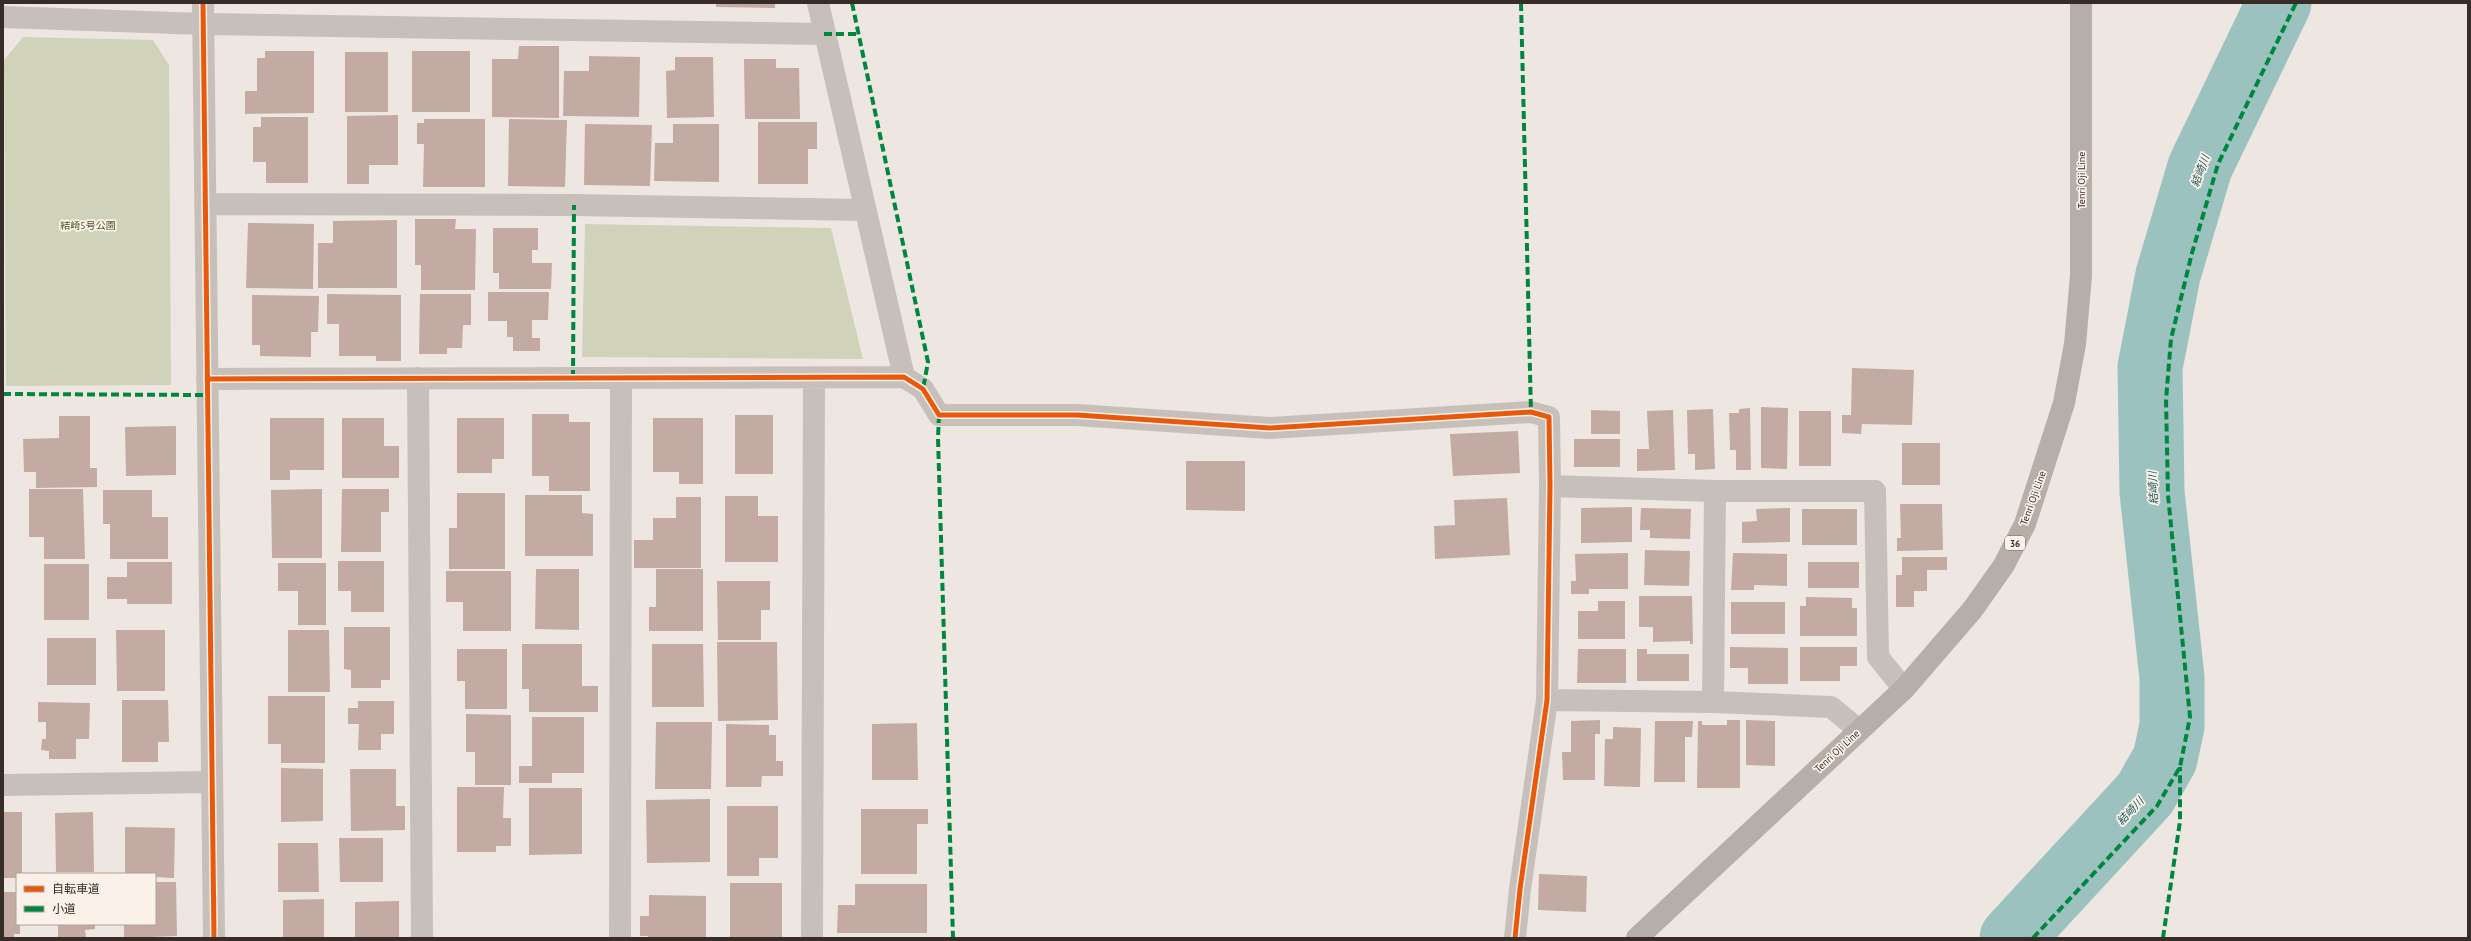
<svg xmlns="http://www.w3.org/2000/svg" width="2471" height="941" font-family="'PT Sans','Noto Sans JP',sans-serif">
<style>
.green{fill:#d0d3ba}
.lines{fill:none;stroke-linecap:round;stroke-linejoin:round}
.river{stroke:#9cc2c0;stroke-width:65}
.building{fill:#c3aaa2}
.minor{stroke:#c7bfba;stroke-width:22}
.major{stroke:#b6aea9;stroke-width:22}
.quiet{stroke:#00873e;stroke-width:4;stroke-dasharray:8 4;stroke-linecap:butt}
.cycleway-casing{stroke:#fbf1e8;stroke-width:8}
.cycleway{stroke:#e8590c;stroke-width:5}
.labels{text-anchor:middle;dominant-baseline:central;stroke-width:3.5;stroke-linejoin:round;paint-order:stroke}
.shield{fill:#fbf1e8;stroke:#726762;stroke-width:1}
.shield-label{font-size:9px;font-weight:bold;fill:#382c28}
.street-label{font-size:10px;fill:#382c28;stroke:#fbf1e8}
.park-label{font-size:10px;fill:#4a582a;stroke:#fbf1e8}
.water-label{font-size:11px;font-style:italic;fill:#1b5b5c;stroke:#fbf1e8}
</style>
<rect width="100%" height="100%" fill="#eee7e1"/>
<path class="green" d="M23,37L153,40L169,65L171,385L6,386L4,60Z
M585,224L831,228L863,359L582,357Z"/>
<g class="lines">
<path class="river" d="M2012,938L2145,794L2165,759L2172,726V678L2152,492L2150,367L2168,275L2200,167L2279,3"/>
</g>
<path class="building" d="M636,3H683V4H636Z
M716,3H775V8L716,7Z
M519,46H559V118L492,117V59H518Z
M265,51H314V113L245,114V91H257V58H265Z
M412,51H470V112H412Z
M345,52H388V112H345Z
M589,56L640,57L639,117L563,116L564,71H589Z
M675,57H713L714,117L667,118L666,71L675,70Z
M744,59H776V68H799L800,119H745Z
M398,115V165H369V184H347V116Z
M261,117H308V183H266V162H253V127H261Z
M424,119H485V187H423L424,144H417V123H424Z
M509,119L567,120L565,187L508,186Z
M758,122H817V149H808V184H758Z
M585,124L652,125L650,186L584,185Z
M673,124H719V182L654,181L655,143H673Z
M415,219H456L455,229H476L475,290H421V265H415Z
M397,220V288H318V243H333V221Z
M248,223L314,224L313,289L246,288Z
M493,228H538V250H532V263H552L551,289H499V273H493Z
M488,292H549L548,320H532V338H540V351H513V337H507V321H488Z
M327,294L401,295V361H376V356H339V324H327Z
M420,294H471V325H463L462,348H447V354H419Z
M252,295L319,296L318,332H311V357L260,356V345H252Z
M1852,368L1914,370L1912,425L1862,424L1861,434L1842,433V415H1851Z
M1761,407L1788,408L1787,469L1761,468Z
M1750,408L1751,470H1736V450H1730L1729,413H1739V409Z
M1713,409L1715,469L1695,470V454H1688L1687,410Z
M1591,410L1620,411V434H1591Z
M1673,410L1675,470L1637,471V449H1649L1647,411Z
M1799,411H1831V466H1799Z
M532,414H569V422H590V491H549V476H532Z
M735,415H773V474H735Z
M59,416H90V468H97V487L36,488V472H24L23,439L59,438Z
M270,418H324V470H290V480H270Z
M342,418H384V446H399V478H342Z
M457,418H504V459H492V473H457Z
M653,418H703V484H679V472H653Z
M176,426V475L126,476L125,427Z
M1518,431L1520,473L1453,476L1450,434Z
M1574,439H1620V467H1574Z
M1902,443H1940V485H1902Z
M1186,461H1245V511L1186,510Z
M29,489H83L85,559H44V537H29Z
M322,489V558H272L271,490Z
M342,489H389V512H381V552H341Z
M103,490H152V517H168V559H110V524H103Z
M457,493H505V569H449V528H457Z
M525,495H582V513L593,514V556H525Z
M725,496H758V516H778V562H725Z
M676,497H701V568H634V540H653V518H676Z
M1507,498L1510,555L1435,559L1434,526L1455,525L1454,500Z
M1900,504H1942L1943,550L1897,551V538H1901Z
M1632,507V542L1581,543V508Z
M1641,508L1691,509L1690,539L1650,538V530H1640Z
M1790,508V542L1742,543V522L1757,521L1756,509Z
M1802,509H1857V545H1802Z
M1645,550L1690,551L1689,586L1644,585Z
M1628,553V589H1589V594H1571V581H1576L1575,554Z
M1733,553L1787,554V586L1754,585V590H1731Z
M1902,557H1947V570H1927V591H1914V607H1896V575H1902Z
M338,561H384V612H351V591H338Z
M127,562H172V604H127V599H107V577H127Z
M1808,562H1859V588H1808Z
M278,563H326V625H298V591H278Z
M44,564H89V620H44Z
M536,569H579V630L535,629Z
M656,569H703V631H649V607H656Z
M446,571H511V631H463V602H446Z
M717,581H770V610H761V640H718Z
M1639,596H1692L1693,644H1690V641L1653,642V627H1639Z
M1806,597L1852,598V608H1857V636H1800V606H1806Z
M1598,601H1625V639H1578V611H1598Z
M1731,602H1785V634H1731Z
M344,627H390V680H381V688H351V670L344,669Z
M116,630H165V691H117Z
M288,630H329L330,692H288Z
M47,638H96V685H47Z
M717,642H777L778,720L718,721Z
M522,644H582V686H598V712H529V689H522Z
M652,644H703L704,707H652Z
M1730,647L1788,648V684H1748V668H1730Z
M1800,647H1857V666H1840V681H1800Z
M457,649H507V709H465V681H457Z
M1578,649H1626V683H1577Z
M1637,649H1647V654H1689V681H1637Z
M268,696H325V763H281V744H268Z
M122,700H168L169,742H158V762H122Z
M358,701H394V734H381V750H358L359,724H348V708H358Z
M38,702L90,703L89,739H76V759H49V751L41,750L42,739H46V722H38Z
M466,714L511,715V785H475V752H466Z
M532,717H584V773H552V783H519V766H532Z
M1600,720V734H1595V780H1563L1562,752H1571V721Z
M1727,720H1740V788H1697L1698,721H1702V725H1727Z
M1746,720L1775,721V766L1746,765Z
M1655,721H1693L1692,737H1685V782H1654Z
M656,722H712L711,789H655Z
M917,723L918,780H872V724Z
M726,724L769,725V735H776V761H783V776H762L761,787H726Z
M1613,727L1641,728L1640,787L1604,786L1605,739H1613Z
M281,768L323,769V821L281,822Z
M350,769H396V806H405V830L351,831Z
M457,787H504L503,818H511V846H496V852H457Z
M529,788H582V854L529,855Z
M710,799V862L647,863L646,800Z
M727,806H778V858H759V876H727Z
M861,809H928V824H917V874H861Z
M3,812H22V874H17V878H3Z
M93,812L94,872H56L55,813Z
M125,827L175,828L174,878L155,877V874H125Z
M339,838H383V882H340Z
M278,843H318L319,892H278Z
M1539,874L1587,876L1586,912L1538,910Z
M155,882H176L177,936L124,938V924H155Z
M730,883H782V938H730Z
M855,884H927V933H837L838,905H855Z
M3,892H17V924H20V934H14V938H3Z
M649,895L706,896V938H648V936H640V916H649Z
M324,899V938H283V900Z
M399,901V938H355V902Z
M58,924H95V929L85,930L86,938H58Z"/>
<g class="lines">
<path class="minor" d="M203,3L214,938
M818,3L904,377
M3,17L203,24L824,34
M205,204L574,205L865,210
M418,378L422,938
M207,379L904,377L923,389L939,415H1077L1270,428L1531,412L1549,417L1550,486L1547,700L1520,889L1515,938
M1550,486L1715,491H1875L1878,657L1904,689
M1547,700L1713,702L1831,707L1859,730
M1713,702L1715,491
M3,785L212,782
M620,938L621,378
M812,938L814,378"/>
<path class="major" d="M1637,938L1904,689L1973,609L2004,565L2025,524L2064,403L2075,344L2081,276V3"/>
<path class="quiet" d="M852,3L928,362L923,389
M1521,3L1531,412
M824,34H858
M573,378L574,205
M3,394L207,395
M939,415L938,438L953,938
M2033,938L2157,806L2180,767L2190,717L2168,495L2166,400L2171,339L2192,253L2218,164L2296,3
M2163,938L2180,821V767"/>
<defs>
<path id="cycleway" d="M203,3L214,938
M207,379L904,377L923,389L939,415H1077L1270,428L1531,412L1549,417L1550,486L1547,700L1520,889L1515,938"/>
</defs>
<use href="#cycleway" class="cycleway-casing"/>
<use href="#cycleway" class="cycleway"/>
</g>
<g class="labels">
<rect class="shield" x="2005" y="536" width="20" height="14" rx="3"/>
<g class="shield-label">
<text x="2015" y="543">36</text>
</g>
<g class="street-label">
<text transform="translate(2081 180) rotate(-90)">Tenri Oji Line</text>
<text transform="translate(2033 498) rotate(-70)">Tenri Oji Line</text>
<text transform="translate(1837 751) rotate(-43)">Tenri Oji Line</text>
</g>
<g class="park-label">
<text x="88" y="225">結崎5号公園</text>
</g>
<g class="water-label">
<text transform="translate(2200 171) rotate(-70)">結崎川</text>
<text transform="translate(2153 488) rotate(-93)">結崎川</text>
<text transform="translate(2130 811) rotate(-47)">結崎川</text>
</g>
</g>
<rect width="2471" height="941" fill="none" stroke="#382c28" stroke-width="8"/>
<rect x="16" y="873" width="140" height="52" fill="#fbf1e8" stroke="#ada29b"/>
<rect x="24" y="886" width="20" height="6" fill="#e8590c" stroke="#ada29b"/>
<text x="52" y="893" font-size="12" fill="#382c28">自転車道</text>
<rect x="24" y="906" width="20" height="6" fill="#00873e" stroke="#ada29b"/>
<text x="52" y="913" font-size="12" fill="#382c28">小道</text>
</svg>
